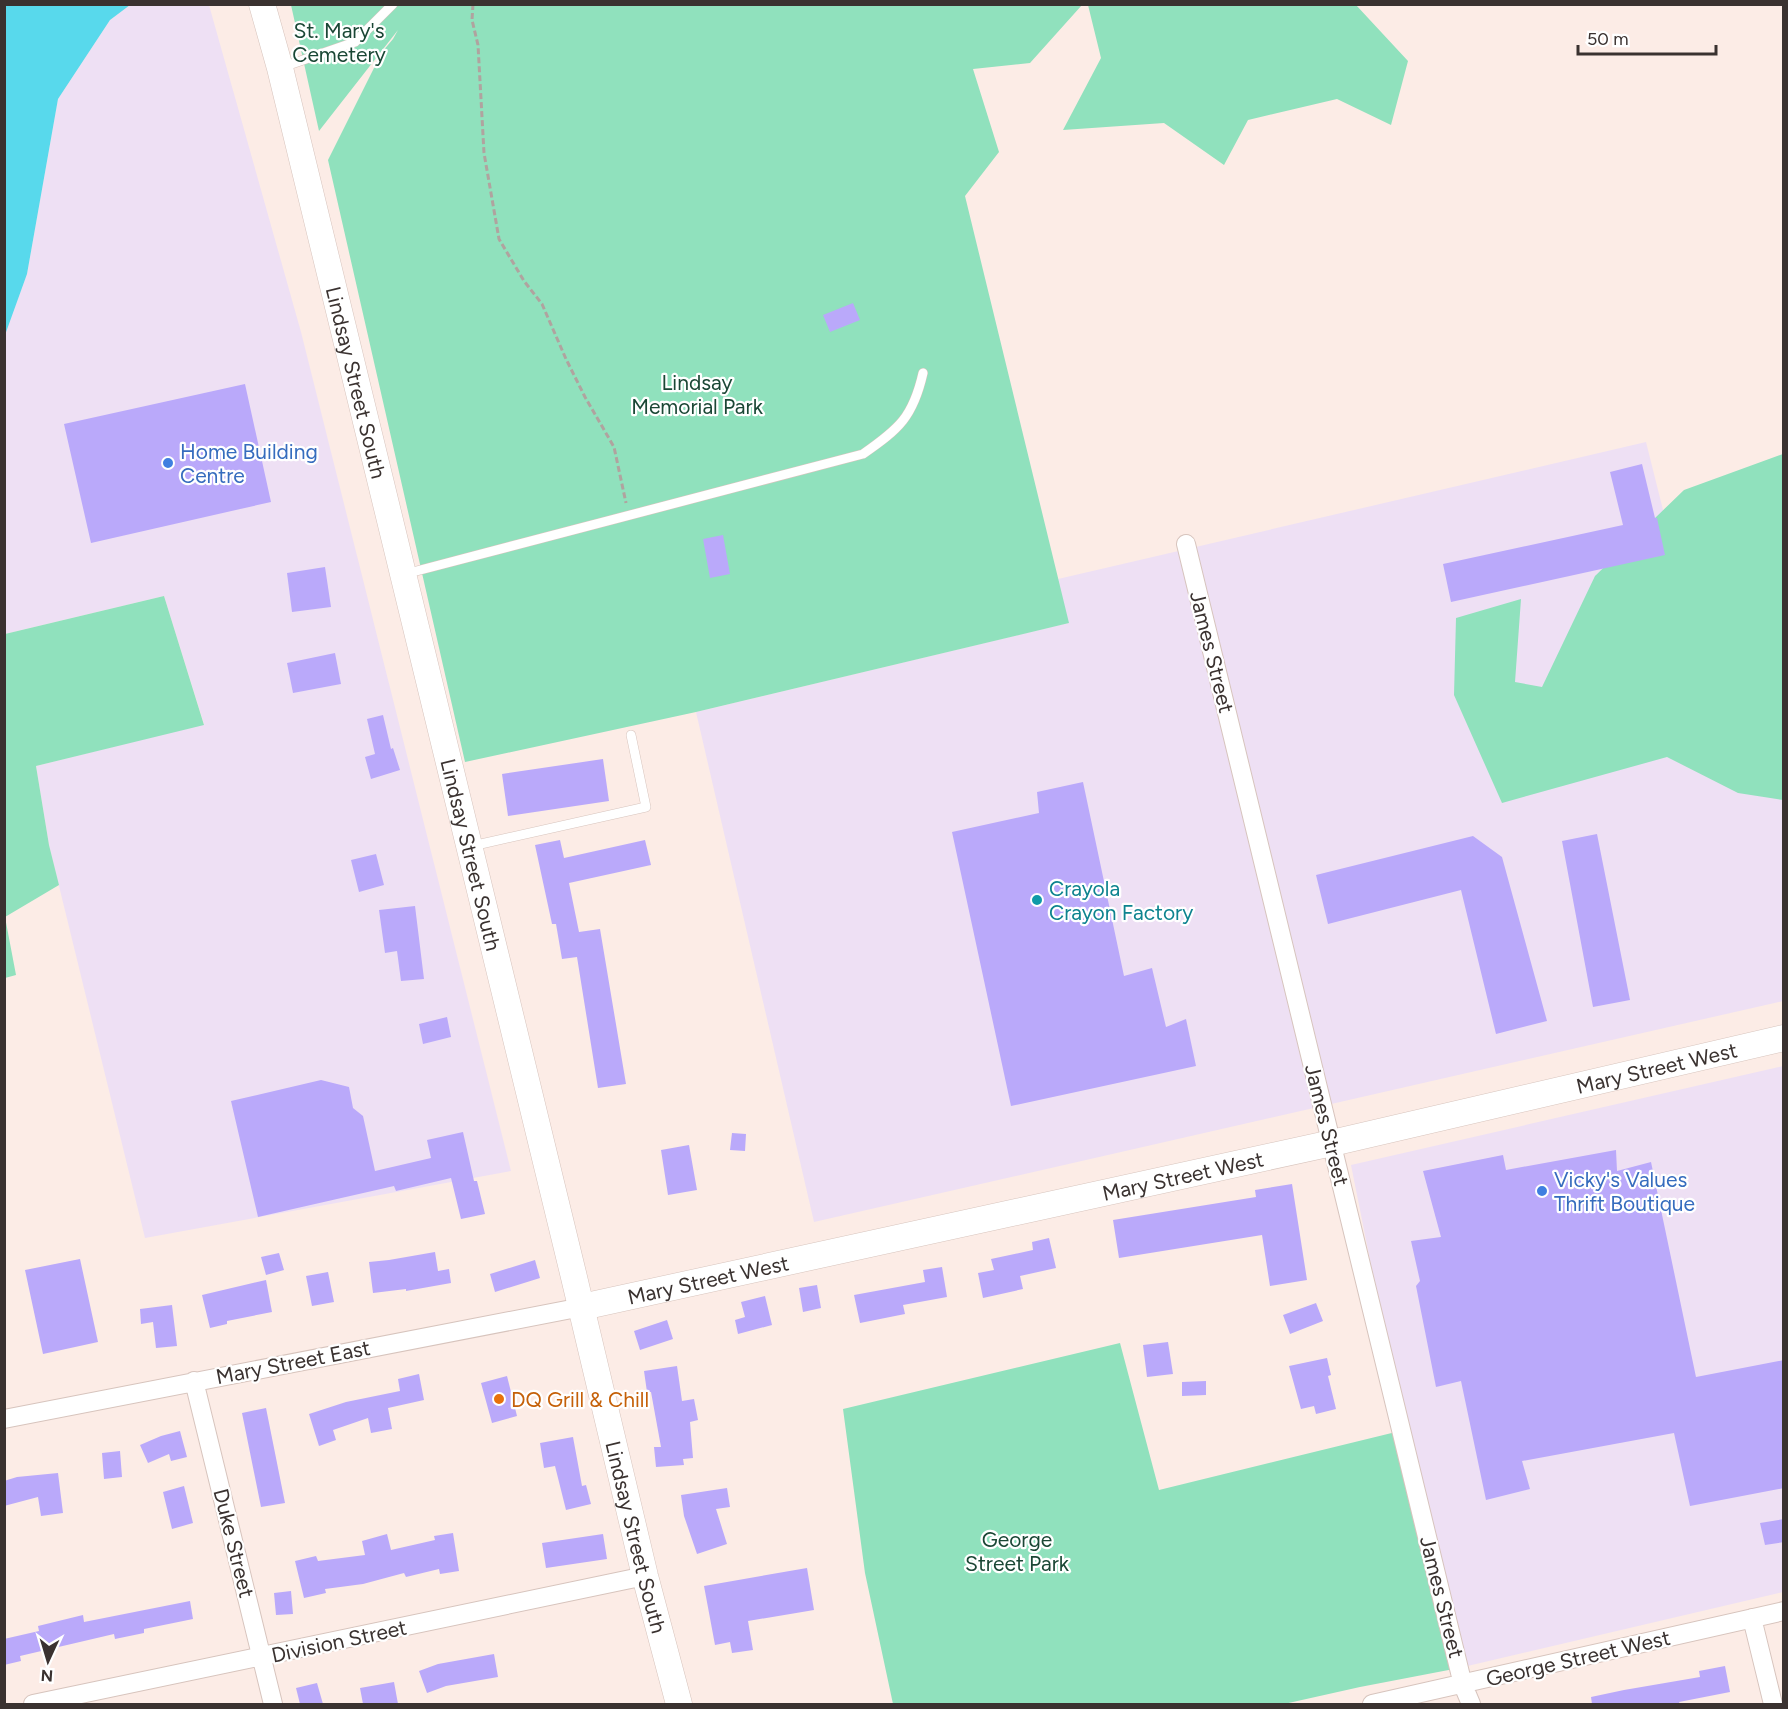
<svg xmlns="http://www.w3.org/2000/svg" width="1788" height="1709" font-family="Figtree,sans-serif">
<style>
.industrial{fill:#eee0f4}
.green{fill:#90e1bd}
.water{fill:#58d9ec}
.building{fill:#baa9fa}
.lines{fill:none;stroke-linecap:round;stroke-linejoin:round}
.lane-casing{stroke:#d7c4bd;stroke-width:10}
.street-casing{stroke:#d7c4bd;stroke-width:20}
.secondary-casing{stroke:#d7c4bd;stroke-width:27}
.path{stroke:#b0a39f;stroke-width:3;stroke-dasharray:6 3;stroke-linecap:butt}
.lane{stroke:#fff;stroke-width:9}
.street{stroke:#fff;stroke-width:18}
.secondary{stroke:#fff;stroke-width:26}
.shop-dot{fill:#3f7fe0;stroke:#fff;stroke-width:2}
.culture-dot{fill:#0f9aa8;stroke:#fff;stroke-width:2}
.food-dot{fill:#e8710a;stroke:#fff;stroke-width:2}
.labels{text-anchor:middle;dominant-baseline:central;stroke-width:4.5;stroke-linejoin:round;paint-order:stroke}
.park-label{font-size:21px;fill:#1a4735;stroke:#fff}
.street-label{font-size:21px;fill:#3a3230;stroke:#fff}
.shop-label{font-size:21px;fill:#366cbe;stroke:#fff;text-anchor:start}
.culture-label{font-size:21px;fill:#0d838f;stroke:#fff;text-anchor:start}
.food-label{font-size:21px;fill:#c56008;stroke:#fff;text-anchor:start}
</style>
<rect width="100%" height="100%" fill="#fcece6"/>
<path class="industrial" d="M130,5H209L301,332L511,1171L145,1238L49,845L36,766L204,724L164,596L5,634L4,335L27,274L58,99L110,20Z
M1646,442L1722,746L1783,729V1001L814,1222L696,712L1068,623L1058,579Z
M1783,1066V1592L1459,1668L1404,1430L1351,1165Z"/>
<path class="green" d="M291,5H1082L1030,63L973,69L999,152L965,196L1069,623L696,712L465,762L328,160L382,52L393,39L398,30L319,131Z
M1088,5H1356L1408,61L1391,125L1337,99L1248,120L1224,165L1164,123L1063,130L1101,58Z
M1783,454V800L1738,793L1667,757L1502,803L1454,695L1456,618L1521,599L1515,682L1542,687L1595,576L1684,490Z
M164,596L204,725L36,766L49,845L59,885L5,917L16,975L5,978V634Z
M1120,1343L1159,1490L1404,1430L1459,1668L1360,1687L1284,1704H893L865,1573L843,1409Z"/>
<path class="water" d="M5,4L130,5L110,20L58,99L27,274L5,335Z"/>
<path class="building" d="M853,303L860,320L830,332L823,315Z
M245,384L271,502L91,543L64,424Z
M1642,464L1655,518H1657L1665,555L1451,602L1443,564L1623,525L1610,472Z
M723,535L730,574L710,578L703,539Z
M325,567L331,607L292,612L287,573Z
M335,653L341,684L293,693L287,663Z
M383,715L391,749L393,748L400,770L371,779L365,757L375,754L367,719Z
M603,759L609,801L508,816L502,774Z
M1083,782L1124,976L1152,968L1166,1027L1186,1019L1196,1066L1011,1106L952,832L1039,813L1037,792Z
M1597,834L1630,1000L1593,1007L1562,841Z
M1473,836L1502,857L1547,1021L1496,1034L1461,890L1328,924L1316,875Z
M560,840L564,858L645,840L651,865L569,883L579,932L600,929L626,1084L598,1088L577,957L562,959L556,924H552L535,845Z
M376,854L384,885L359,892L351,860Z
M415,906L424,979L401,981L397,951L385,953L379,910Z
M447,1017L451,1037L423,1044L419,1024Z
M321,1080L349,1087L353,1108L363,1116L375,1171L431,1158L427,1140L463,1132L474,1181H477L485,1214L461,1219L451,1178L396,1191L394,1186L258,1217L231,1101Z
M732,1133L746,1134L745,1151L730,1150Z
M689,1145L697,1190L668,1195L661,1150Z
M1616,1150L1617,1171L1651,1162L1696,1377L1784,1360V1488L1690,1506L1674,1433L1522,1461L1530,1489L1486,1500L1461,1381L1436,1387L1416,1286L1420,1281L1411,1241L1441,1237L1423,1171L1503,1155L1506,1170Z
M1292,1184L1307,1280L1270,1286L1262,1235L1119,1258L1113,1220L1256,1197L1255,1190Z
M1049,1238L1056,1268L1020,1276L1023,1289L983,1298L978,1273L994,1270L991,1259L1033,1250L1032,1242Z
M435,1252L438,1271L449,1269L451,1283L406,1291V1289L373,1293L369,1262L389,1260Z
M279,1253L284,1270L266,1275L261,1257Z
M80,1259L98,1342L43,1354L25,1270Z
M535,1260L540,1278L495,1292L490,1274Z
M942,1267L947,1297L903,1305L905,1314L860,1323L854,1295L925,1282L923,1270Z
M328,1272L334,1302L312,1306L306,1276Z
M266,1280L272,1312L227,1321V1324L210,1328L202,1295Z
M817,1285L821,1308L803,1312L799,1288Z
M765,1296L772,1325L738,1334L735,1320L745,1317L741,1302Z
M1316,1303L1323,1321L1290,1334L1283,1315Z
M172,1305L177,1346L156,1348L153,1322L141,1324L140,1309Z
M667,1320L673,1339L640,1350L634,1331Z
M1168,1342L1173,1374L1147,1377L1143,1345Z
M1327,1358L1331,1375L1328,1376L1336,1409L1316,1414L1314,1406L1301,1409L1289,1366Z
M677,1366L682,1401L694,1399L698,1420L690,1422L693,1458L683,1459L684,1465L656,1467L654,1447H661L651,1392H647L644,1371Z
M419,1374L424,1400L388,1408L392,1429L371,1433L368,1418L333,1430L336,1440L319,1446L309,1414L346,1402L400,1391L398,1379Z
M507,1376L517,1416L492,1423L481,1383Z
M1206,1381V1395L1182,1396V1382Z
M266,1408L285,1503L261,1507L242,1413Z
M180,1431L187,1457L171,1461L169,1454L148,1463L140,1445L161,1436Z
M573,1437L582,1486L586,1485L591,1504L566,1510L555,1466L544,1468L540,1443Z
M120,1451L122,1477L104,1479L102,1453Z
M58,1473L63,1513L41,1516L38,1497L4,1506V1481L17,1477Z
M184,1486L193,1523L172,1529L163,1492Z
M727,1488L730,1507L716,1509L727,1544L697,1554L684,1516L681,1495Z
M1784,1519V1542L1765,1545L1760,1523Z
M453,1533L459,1571L440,1574L439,1569L406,1577L404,1573L363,1584L325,1589L326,1593L304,1598L295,1561L316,1556L318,1561L365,1555L362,1541L387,1534L391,1550L435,1540L434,1536Z
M603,1534L607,1559L546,1568L542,1543Z
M807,1568L814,1610L748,1621L753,1650L732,1653L730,1642L715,1645L704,1586Z
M291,1591L293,1614L276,1615L274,1593Z
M190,1601L193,1619L144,1629V1633L115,1639L114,1634L20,1656L21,1661L4,1665V1639L39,1631L38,1626L83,1615L84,1622Z
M494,1654L498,1677L446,1686L427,1693L419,1671L438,1664Z
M1725,1666L1730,1692L1679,1702L1680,1704H1592L1591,1697L1624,1690L1700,1677L1699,1671Z
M394,1682L398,1704H363L360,1688Z
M317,1683L323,1704H300L296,1688Z"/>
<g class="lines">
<defs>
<path id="lane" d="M280,68L355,42L393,4
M405,574L863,454C899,429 913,417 923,373
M472,846L646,807L631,735"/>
<path id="street" d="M1186,544L1463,1685L1471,1704
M194,1381L273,1704
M4,1419L582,1307
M1752,1618L1773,1704
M33,1704L645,1576
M1372,1704L1784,1611"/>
<g id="secondary">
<path id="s1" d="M262,4L280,68L573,1273L645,1576L679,1704"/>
<path id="s2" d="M582,1307L1332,1143L1784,1038"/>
</g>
</defs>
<use href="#lane" class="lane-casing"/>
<use href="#street" class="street-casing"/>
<use href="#secondary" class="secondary-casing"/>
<path class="path" d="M473,4L472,20L478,45L484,153L499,239L524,281L542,304L566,359L585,397L614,447L626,503"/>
<use href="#lane" class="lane"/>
<use href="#street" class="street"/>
<use href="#secondary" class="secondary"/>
</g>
<g class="shop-dot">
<circle cx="168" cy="463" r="6"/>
<circle cx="1542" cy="1191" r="6"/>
</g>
<circle class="culture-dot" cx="1037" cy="900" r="6"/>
<circle class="food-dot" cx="499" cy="1399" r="6"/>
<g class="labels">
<g class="park-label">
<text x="339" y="30">St. Mary's<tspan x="339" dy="24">Cemetery</tspan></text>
<text x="697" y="382">Lindsay<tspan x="697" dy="24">Memorial Park</tspan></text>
<text x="1017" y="1539">George<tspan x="1017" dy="24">Street Park</tspan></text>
</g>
<g class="street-label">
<text stroke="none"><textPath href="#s1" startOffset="390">Lindsay Street South</textPath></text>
<text transform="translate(1212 652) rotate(76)">James Street</text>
<text stroke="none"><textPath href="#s1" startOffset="876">Lindsay Street South</textPath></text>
<text stroke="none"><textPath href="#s2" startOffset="1101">Mary Street West</textPath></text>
<text transform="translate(1327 1125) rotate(76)">James Street</text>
<text stroke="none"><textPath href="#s2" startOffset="615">Mary Street West</textPath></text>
<text stroke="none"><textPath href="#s2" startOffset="129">Mary Street West</textPath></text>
<text transform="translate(293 1362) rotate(-11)">Mary Street East</text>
<text stroke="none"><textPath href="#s1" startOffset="1578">Lindsay Street South</textPath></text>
<text transform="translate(234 1543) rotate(76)">Duke Street</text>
<text transform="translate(1442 1597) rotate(76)">James Street</text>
<text transform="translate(339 1641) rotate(-12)">Division Street</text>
<text transform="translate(1578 1658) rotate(-13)">George Street West</text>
</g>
<g class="shop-label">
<text x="180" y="451">Home Building<tspan x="180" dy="24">Centre</tspan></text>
<text x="1554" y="1179">Vicky's Values<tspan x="1554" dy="24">Thrift Boutique</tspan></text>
</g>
<g class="culture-label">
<text x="1049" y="888">Crayola<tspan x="1049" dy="24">Crayon Factory</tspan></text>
</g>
<g class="food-label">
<text x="511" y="1399">DQ Grill &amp; Chill</text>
</g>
</g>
<rect width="1788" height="1709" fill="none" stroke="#3a3230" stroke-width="12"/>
<g transform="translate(48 1661) rotate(184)" stroke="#ffffff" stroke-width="4.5" paint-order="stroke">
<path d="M0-4.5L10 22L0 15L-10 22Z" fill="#3a3230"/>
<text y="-9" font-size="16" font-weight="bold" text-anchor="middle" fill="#3a3230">N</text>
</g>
<path d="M1578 45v9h138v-9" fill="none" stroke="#3a3230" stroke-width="3"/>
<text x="1587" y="45" font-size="18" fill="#3a3230" stroke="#ffffff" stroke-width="4.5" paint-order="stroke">50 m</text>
</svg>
